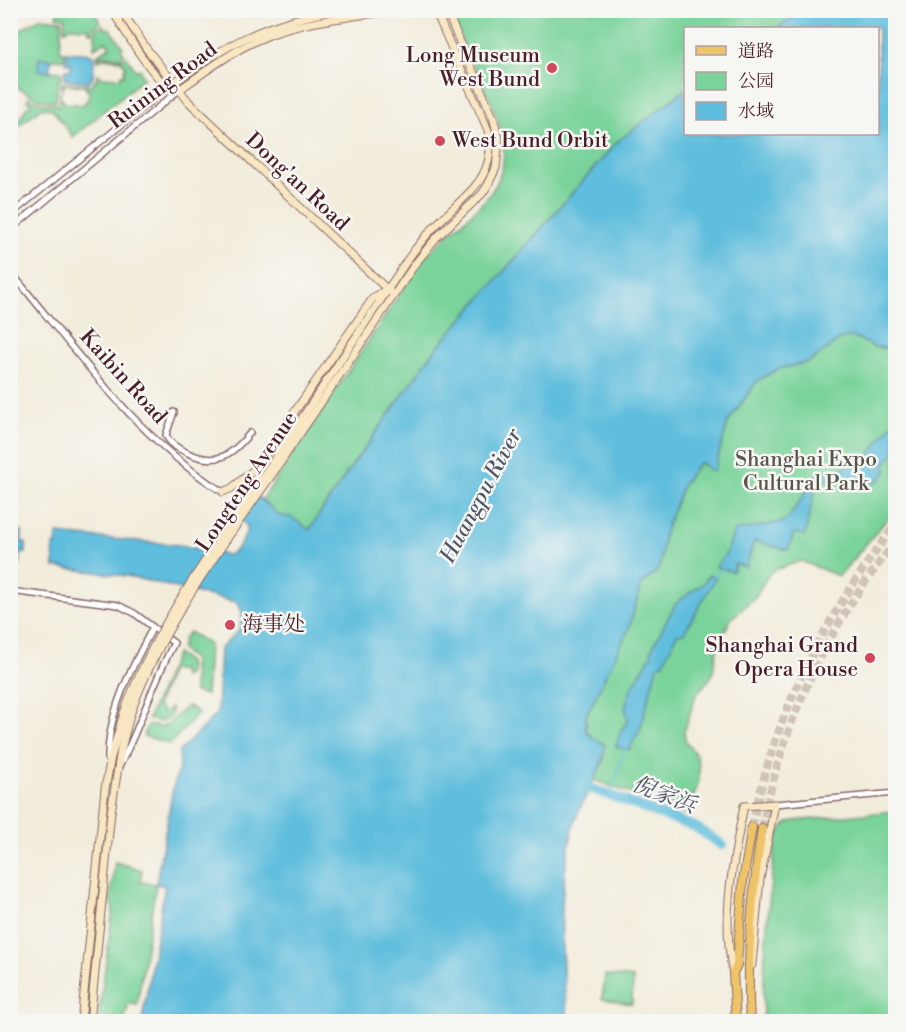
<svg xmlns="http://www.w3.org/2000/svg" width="906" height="1032" font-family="'Libre Bodoni','Noto Serif SC',serif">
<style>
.green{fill:#79d39a;stroke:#627962;stroke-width:1.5}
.water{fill:#5fbddd;stroke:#546e84;stroke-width:1.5}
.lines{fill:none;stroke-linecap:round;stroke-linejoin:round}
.stream{stroke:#5fbddd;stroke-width:1.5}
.river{stroke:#5fbddd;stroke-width:10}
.primary-tunnel{stroke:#d0c3b8;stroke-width:8;stroke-dasharray:8 4;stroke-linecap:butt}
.street-casing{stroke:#856769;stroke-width:8}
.secondary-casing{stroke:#856769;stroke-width:9}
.primary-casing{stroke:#856769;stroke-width:10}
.street{stroke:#fff;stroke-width:5}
.secondary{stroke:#f9e7c3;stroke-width:7}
.primary{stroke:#efc469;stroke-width:8}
.secondary-bridge-casing{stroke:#856769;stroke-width:9;stroke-linecap:butt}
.secondary-bridge{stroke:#f9e7c3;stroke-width:7}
.poi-dot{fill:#d1495b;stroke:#f6f6f2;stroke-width:2}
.labels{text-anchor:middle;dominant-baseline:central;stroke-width:5;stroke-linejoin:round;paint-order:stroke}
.poi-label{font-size:21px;fill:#4a1f2b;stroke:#f6f6f2;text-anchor:end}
.street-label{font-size:21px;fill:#4a1f2b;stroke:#f6f6f2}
.park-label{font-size:21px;fill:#58554c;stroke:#f6f6f2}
.water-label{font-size:22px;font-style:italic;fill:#515669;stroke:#f6f6f2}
</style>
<rect width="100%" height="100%" fill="#f6f6f2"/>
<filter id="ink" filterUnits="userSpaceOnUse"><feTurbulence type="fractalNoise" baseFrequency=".0167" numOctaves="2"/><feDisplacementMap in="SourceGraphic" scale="12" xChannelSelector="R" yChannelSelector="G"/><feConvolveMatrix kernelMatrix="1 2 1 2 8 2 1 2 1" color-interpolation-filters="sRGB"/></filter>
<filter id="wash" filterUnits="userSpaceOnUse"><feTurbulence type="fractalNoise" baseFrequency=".008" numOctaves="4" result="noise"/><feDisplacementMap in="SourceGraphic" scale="24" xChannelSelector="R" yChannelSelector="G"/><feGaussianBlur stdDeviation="1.35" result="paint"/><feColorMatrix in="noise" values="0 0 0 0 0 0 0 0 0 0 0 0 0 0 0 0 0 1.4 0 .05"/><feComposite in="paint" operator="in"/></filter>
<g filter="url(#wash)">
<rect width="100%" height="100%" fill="#f2ecdb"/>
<path class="green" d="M456,10L804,11L776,28H686L685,90L617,142L435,350L349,470L309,530L291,517L280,516L262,500L422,261C441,238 465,222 485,200C519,162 500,121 481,81C472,62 463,42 454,23L452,17Z
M58,11H93L101,22L93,28V32H89V28L68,27L67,30H64L65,17L57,16Z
M41,18L62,20L60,51L65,52L64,60L52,59L50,63L49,69L51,71L62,72L61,80H58L56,102L41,100L11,84V35Z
M103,25L107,30L110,28L123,47L121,48L124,54L121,57L97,55L110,47L106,41L94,48L96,29Z
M126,56L136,71L139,69L144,78L73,137L52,109L41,108L11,132V125L22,116L27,106L29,107L31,104L27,101L28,97L40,103L59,105L61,89L60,99L63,100V103L84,105L85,101H88L89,90H86V86L65,84L64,88L60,87L61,83L91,85L97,79V74H99V77L120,78L121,75H124L125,64L122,63V60L101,58L100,61H97V57L122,59Z
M853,336L874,347L895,349V510L839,576L801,561L775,570L769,574L755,597L731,619L718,645L712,676L696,695L684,732L686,742L696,755L699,765V781L688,814L594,780L604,760L593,738L586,730V716L629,628L641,585L656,572L660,565L664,534L683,484L699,463L714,470L728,422L757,381L777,369L809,362L841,339Z
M189,632L209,644L206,695L194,692L193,659L181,650L183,640Z
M176,654L188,662L189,674L183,677L182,670H171L157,705L164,713L171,707L172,714L162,722L148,719Z
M188,706L199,713L170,744L143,736L148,725L163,727Z
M895,811V1021H763C763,975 766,929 771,882C773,868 773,850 778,836C781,828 785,823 793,821Z
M115,862L142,870L140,882L156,884L137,1005L129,1003L124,1021H98L113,908L110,900Z
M605,975L633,978L632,1004L602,999Z"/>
<path class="water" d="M804,11H895V349L874,347L857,338L848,337L841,339L809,362L778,369L757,381L728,422L714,471H710L704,464L699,463L683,484L664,534L660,565L656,572L641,585L629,628L586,716V730L593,738L605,745C603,774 581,797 574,825C557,888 560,957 568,1021H140H142L165,886L156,884L173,788L180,765L179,752L217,713L220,649L240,629L242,611L236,602L127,576L54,567L53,545H56L57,534L180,545L228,555C237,552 247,536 247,526L228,509L246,486L280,516L291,517L309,530L349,470L435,350L617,142L685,90L686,134H878V28H776Z
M67,52L91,54L94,58L93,78L89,82L65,80V70H70L71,63H66Z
M39,58L52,59L49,69L51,72L38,70Z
M895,422V452L884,465L887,470L877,483L859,477L854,484L829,478L827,481L814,476C828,471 860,466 868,456C879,445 883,432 895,422Z
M810,486L815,489L805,535L794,533L788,550L754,541L746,567L735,564L733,572L716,567L727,552L734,531L782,522L790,516Z
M11,530L22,531V542L26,543V553H21L20,564L11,562Z
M709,575L716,577L684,633L677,634L664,662L657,667L640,729L629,750L616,747L620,732L628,721L625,707L631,689L652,654L651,650L676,603L704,583Z"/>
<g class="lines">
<path class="stream" d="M812,488L821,479
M714,578L723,568
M611,795L625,747"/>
<path class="river" d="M590,788L697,828L722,845"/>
</g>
</g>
<g filter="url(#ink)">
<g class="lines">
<path class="primary-tunnel" d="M752,827C775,712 825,616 896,524
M762,828C782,725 828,623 896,542"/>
<defs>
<path id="street" d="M10,215L168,87
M10,230L179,90
M10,271C74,348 137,439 223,492
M174,412L166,435C169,444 179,449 188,453C217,466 231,456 250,433
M10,591L118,605L134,613L174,643C153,682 141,725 120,765
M108,760C107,713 132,667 153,627
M775,804L896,793"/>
<path id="secondary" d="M112,10C125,31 151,76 170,88
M121,10L146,48L189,102L390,292
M168,87C227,43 266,22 339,10
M179,90C207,70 236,48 269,35C309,20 353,17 395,10
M274,460L408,259C418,245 429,232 441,220C469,192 498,175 488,130L435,10
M280,463L415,264L436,238L482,194L488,185L496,168L499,139L493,117L446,10
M223,492L232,488L256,468L373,298L384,291
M733,973C721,917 733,861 744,806L775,804L760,879L752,965
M81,1022L105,789L111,757L124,713
M90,1022L111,812L121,749L130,715"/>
<path id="primary" d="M736,1022L733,973L737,965L743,881L752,827
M750,1022C746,956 752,893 762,828"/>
</defs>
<use href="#street" class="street-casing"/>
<use href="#secondary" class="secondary-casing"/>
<use href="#primary" class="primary-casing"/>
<use href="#street" class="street"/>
<use href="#secondary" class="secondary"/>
<use href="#primary" class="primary"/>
<defs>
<path id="secondary-bridge" d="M124,713C157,620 220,541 274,460
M130,715C162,622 225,543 280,463"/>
</defs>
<use href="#secondary-bridge" class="secondary-bridge-casing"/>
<use href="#secondary-bridge" class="secondary-bridge"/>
</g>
</g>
<g class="poi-dot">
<circle cx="552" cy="68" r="6"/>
<circle cx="440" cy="141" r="6"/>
<circle cx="230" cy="625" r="6"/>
<circle cx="870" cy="658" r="6"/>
</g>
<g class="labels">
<g class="poi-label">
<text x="540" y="56">Long Museum<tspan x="540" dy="24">West Bund</tspan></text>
<text x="452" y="141" text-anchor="start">West Bund Orbit</text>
<text x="242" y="625" text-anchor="start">海事处</text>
<text x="858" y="646">Shanghai Grand<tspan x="858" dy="24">Opera House</tspan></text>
</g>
<g class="street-label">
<text transform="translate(163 86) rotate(-37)">Ruining Road</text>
<text transform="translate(297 182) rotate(43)">Dong'an Road</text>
<text transform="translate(123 377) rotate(48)">Kaibin Road</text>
<text transform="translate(247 482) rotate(-56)">Longteng Avenue</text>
</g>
<g class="park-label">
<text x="806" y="460">Shanghai Expo<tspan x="806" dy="24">Cultural Park</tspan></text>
</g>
<g class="water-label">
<text transform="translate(481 496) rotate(-62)">Huangpu River</text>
<text transform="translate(664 795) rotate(21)">倪家浜</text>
</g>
</g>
<rect width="906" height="1032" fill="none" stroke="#f6f6f2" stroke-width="36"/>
<rect x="684" y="27" width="195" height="108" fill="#f6f6f2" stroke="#b1a0a2" stroke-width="1.5"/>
<rect x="696" y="46" width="30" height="9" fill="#efc469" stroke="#b1a0a2" stroke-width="1.5"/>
<text x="738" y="57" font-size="18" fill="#4a1f2b">道路</text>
<rect x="696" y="72" width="30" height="18" fill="#79d39a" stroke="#b1a0a2" stroke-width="1.5"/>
<text x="738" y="87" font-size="18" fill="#4a1f2b">公园</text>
<rect x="696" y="102" width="30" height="18" fill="#5fbddd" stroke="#b1a0a2" stroke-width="1.5"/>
<text x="738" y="117" font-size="18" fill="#4a1f2b">水域</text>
</svg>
